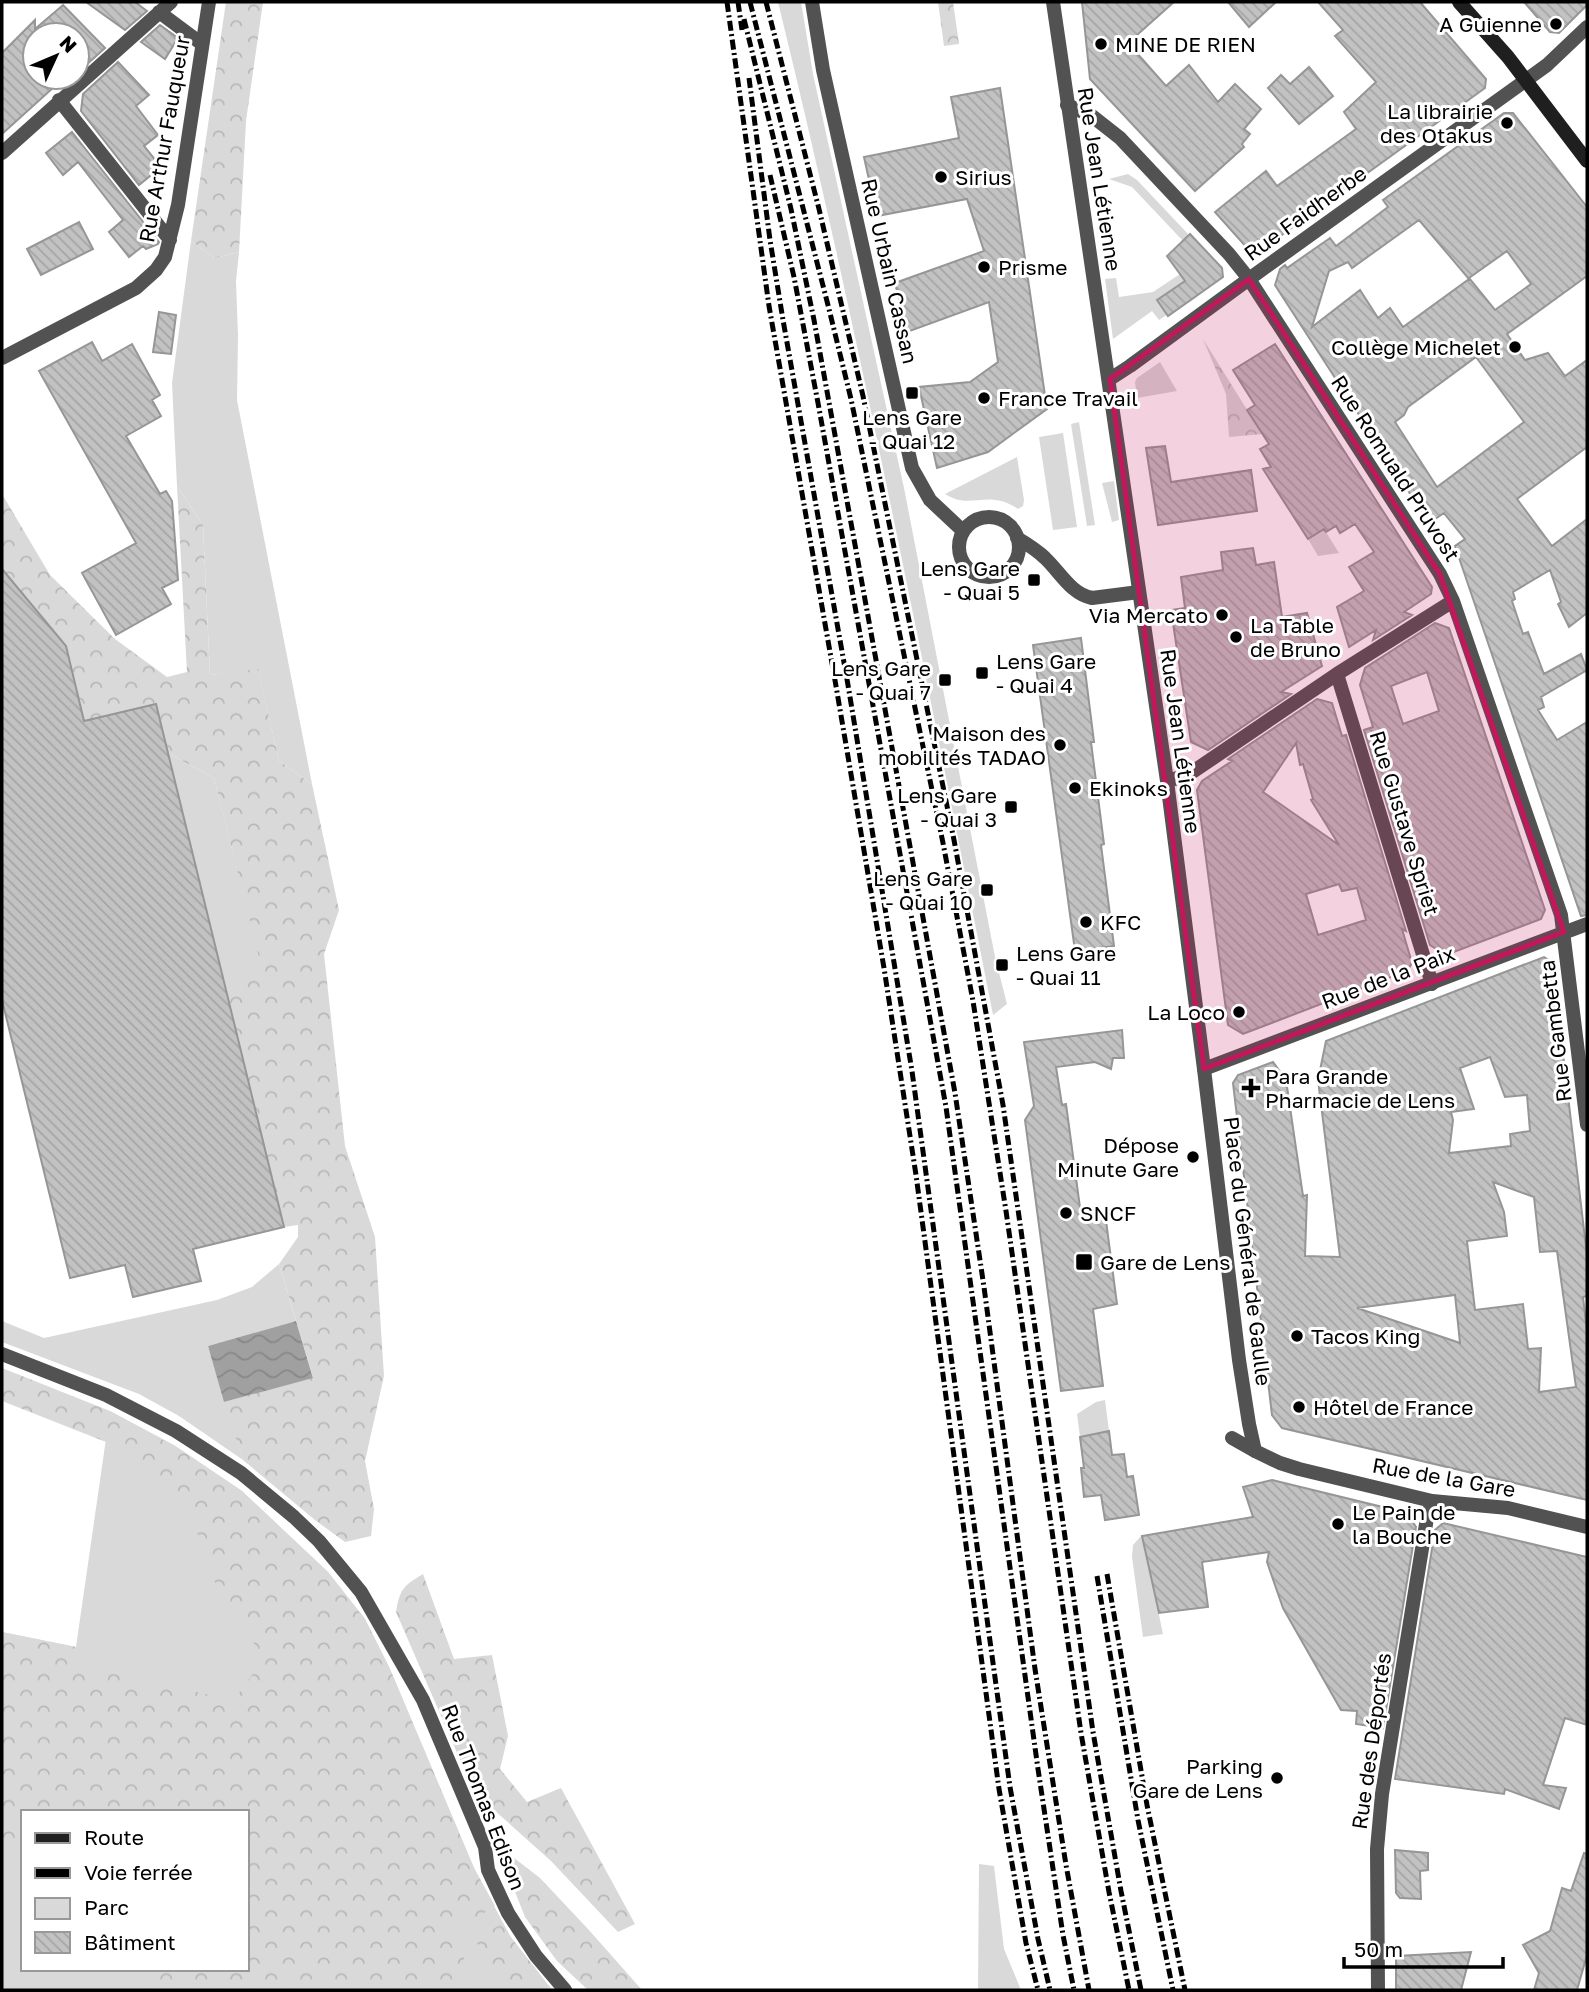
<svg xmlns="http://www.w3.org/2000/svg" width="1589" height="1992" font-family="'Golos Text',sans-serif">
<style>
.green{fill:#d9d9d9;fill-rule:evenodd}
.forest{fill:url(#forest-crowns)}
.water{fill:url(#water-waves)}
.building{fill:url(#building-back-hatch);stroke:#969696;stroke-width:2;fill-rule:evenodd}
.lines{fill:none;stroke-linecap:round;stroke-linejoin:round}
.minor{stroke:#525252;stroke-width:14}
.tertiary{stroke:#525252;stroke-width:14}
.secondary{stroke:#1f1f1f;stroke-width:14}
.rail{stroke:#000;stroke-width:5;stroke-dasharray:10 3.5 2 3.5;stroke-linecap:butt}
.marked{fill:#c2185b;fill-opacity:0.2;stroke:#c2185b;stroke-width:5;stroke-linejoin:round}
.poi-dot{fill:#000;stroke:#fff;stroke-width:2.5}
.labels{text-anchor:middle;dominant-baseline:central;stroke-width:6;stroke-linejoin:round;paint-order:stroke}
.poi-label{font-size:21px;fill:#000;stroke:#fff;text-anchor:start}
.street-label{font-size:21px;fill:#000;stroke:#fff}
</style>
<defs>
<pattern id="forest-crowns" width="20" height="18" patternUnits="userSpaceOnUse" patternTransform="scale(1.75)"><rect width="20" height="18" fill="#d9d9d9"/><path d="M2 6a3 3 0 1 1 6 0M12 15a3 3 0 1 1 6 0" fill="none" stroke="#b8b8b8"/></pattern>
<pattern id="water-waves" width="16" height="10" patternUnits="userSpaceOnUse" patternTransform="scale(1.75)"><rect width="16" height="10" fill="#a0a0a0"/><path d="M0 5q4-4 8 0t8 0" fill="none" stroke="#888"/></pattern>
<pattern id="building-back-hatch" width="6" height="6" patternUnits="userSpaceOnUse" patternTransform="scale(1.75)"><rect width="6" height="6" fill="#c2c2c2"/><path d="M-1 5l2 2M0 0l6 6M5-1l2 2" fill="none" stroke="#a5a5a5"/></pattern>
</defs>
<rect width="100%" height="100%" fill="#fff"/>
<path class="green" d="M778,2H801L813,74L904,488L995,957L1007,1004L993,1015C926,676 860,337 778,2Z
M1128,174L1137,180L1189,235L1183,241L1132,187L1109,179Z
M191,241L215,258L239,252L236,281L238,336L237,400L312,784L279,761L258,670L210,675L203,525L177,486L172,383Z
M1180,274L1185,281L1158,300L1168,314L1159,320L1152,311L1113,339L1105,279L1116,278L1119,297L1153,292Z
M1160,362L1177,391L1137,398L1135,382L1137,378Z
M1079,422L1095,525L1087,526L1071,424Z
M1063,433L1077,527L1053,530L1039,437Z
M1017,457L1024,500L1023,506L1018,509C987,488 971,511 945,494Z
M1114,481L1119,520L1112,522L1102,483Z
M1324,529L1339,553L1318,556L1308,539Z
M168,753L214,778L264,974L226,991Z
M279,1264L296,1321L208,1346L243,1460L179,1416L139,1394L2,1342V1321L44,1338L217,1300L252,1287Z
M1105,1400L1109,1431L1080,1437L1077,1414L1096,1402Z
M110,1411L174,1445L242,1491L328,1572L365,1619L390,1669L474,1868L510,1936L552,1990H2V1632L76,1647ZM23,1812H247V1969H23Z
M1142,1535L1163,1634L1143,1637L1132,1557L1133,1545Z
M979,1864L994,1866L1004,1949L1021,1990H978Z"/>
<path class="forest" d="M226,2H263L246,121L239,252L215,258L191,241Z
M938,2H953L959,44L944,46Z
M1203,339L1259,429L1263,434L1229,437L1226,394Z
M177,486L203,525L210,675L258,669L279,761L312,784L339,910L324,954L345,1146L375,1237L384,1376L365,1461L374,1509L371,1536L345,1542L315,1520L243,1460L224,1402L313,1377L279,1264L298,1237V1225L284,1227L226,991L263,973L214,778L168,753L156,704L84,721L66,646L2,569V494L50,575L115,639L167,677L187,672Z
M2,1368L110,1411L181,1450L242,1491L328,1572L365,1619L390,1669L474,1868L495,1906L473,1920L455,1923L469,1978L467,1990H137V1969H247V1812H23V1848L2,1843V1632L76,1647L72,1665L234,1700L264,1658L219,1593L191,1516L106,1442L2,1401Z
M423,1574L454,1659L492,1655L508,1736L500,1769L527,1802L561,1788L635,1924L618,1932L551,1861L474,1792L396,1612C400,1589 403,1586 423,1574Z
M496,1844L540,1878L588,1929L642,1990H588L557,1961L525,1917Z
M503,1923L510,1936L552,1990H508L475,1940Z"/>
<path class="water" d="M296,1321L313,1378L224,1402L208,1346Z"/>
<path class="building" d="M86,2H135L147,11L125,30Z
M1082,2H1174L1128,43L1166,86L1189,65L1218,102L1235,84L1261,109L1244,129L1250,134L1242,144L1244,147L1195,191L1090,79Z
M1228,2H1276L1249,27Z
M1318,2H1420L1486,79L1485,88L1268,245L1259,251L1249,250L1215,212L1266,171L1277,186L1356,129L1344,112L1376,82L1335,36L1343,30Z
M1524,2H1587V5L1559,33L1550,32Z
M63,5L105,48L85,66V59L77,66V35H35V77H65L2,134V53L35,20V29Z
M160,25L178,38L165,59L141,42Z
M118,62L149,95L136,106L158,135L144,146L161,167L139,185L81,111L83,94Z
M1309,67L1333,96L1299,124L1268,88L1281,75L1290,84Z
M1000,88L1047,409L988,452L937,468L919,387L970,382L998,362L989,302L907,332L895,283L984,251L967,199L877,216L864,157L959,138L951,97Z
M1504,113H1513L1587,207V276L1507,334L1525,360L1548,353L1565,376L1587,360V447L1517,499L1552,546L1587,519V613L1569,627L1558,604L1561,602L1550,570L1513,592L1515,599L1512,601L1523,634L1528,632L1544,674L1581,654L1587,670L1541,697L1544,707L1538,710L1557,740L1587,722V915L1581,916L1455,546L1465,539L1444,513L1429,523L1275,285L1280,269L1285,265L1287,268L1330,238L1336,246L1388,207L1383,200ZM1419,220L1469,279L1403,327L1390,308L1378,318L1360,290L1312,327L1329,271L1348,262L1352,268ZM1507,251L1531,284L1495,310L1469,278ZM1476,357L1524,422L1437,487L1395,422L1404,415L1408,407Z
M72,132L159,242L158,244L146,249L143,246L129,257L109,232L123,220L78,162L63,175L46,153Z
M79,222L93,249L41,275L27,249Z
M1190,234L1222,268L1223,277L1168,316L1157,300L1185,281L1167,256Z
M159,312L176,315L171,354L153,352Z
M92,342L102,361L132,344L160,395L152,400L161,416L126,436L160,494L166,491L172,501L178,580L162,588L171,604L116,635L82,573L136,543L39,371Z
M1275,344L1432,587L1431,594L1404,612L1412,615L1373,640L1376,630L1349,647L1337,607L1364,591L1349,567L1374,552L1355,524L1340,533L1336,526L1326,532L1324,529L1308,539L1263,469L1271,467L1260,449L1269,444L1247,410L1255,405L1233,370Z
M1165,446L1171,482L1251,470L1257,511L1158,525L1146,448Z
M1253,548L1256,565L1274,562L1282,617L1307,613L1322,666L1281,692L1291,694L1208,750L1191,742L1171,610L1185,608L1181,577L1223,570L1221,552Z
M2,569L66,646L84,721L156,704L284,1227L193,1249L201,1281L133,1297L125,1265L70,1278L2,1000Z
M1435,623L1449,628L1545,910L1541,919L1446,955L1430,945L1364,730L1373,727L1360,685L1365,668ZM1427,672L1439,711L1403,724L1391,686Z
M1081,638L1094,742H1091L1104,844L1101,845L1114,946L1075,951L1033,645Z
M1317,699L1332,703L1342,736L1346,735L1406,931L1402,929L1412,963L1407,971L1243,1034L1228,1025L1197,790L1202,781L1232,761L1228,759ZM1296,743L1300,765L1303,764L1313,799L1311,800L1339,845L1263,792ZM1339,884L1342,891L1357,888L1366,920L1318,935L1306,894Z
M1544,957L1552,962L1587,1255V1296L1583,1297L1587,1331V1500L1282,1428L1272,1415L1233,1083L1238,1075L1273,1062L1286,1080L1303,1196L1307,1195L1305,1256L1340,1257L1318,1080L1326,1041ZM1490,1057L1505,1097L1527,1095L1530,1131L1510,1134L1511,1146L1449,1153L1453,1120L1451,1112L1474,1109L1460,1068ZM1493,1182L1534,1197L1540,1252L1557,1251L1576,1387L1539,1392L1541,1348L1528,1349L1523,1304L1475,1310L1467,1241L1507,1236L1504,1212ZM1455,1295L1460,1343L1357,1308Z
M1122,1030L1124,1058H1113L1111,1069L1095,1062L1056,1067L1062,1105L1066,1104L1081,1215L1105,1213L1117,1304L1093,1309L1103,1386L1061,1391L1025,1120L1034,1106L1024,1042Z
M1109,1431L1112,1455L1124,1454L1127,1477L1133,1476L1139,1515L1105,1520L1101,1495L1084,1497L1081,1468H1084L1080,1437Z
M1272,1480L1407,1513L1416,1527L1383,1728L1356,1724L1357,1711L1341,1710L1283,1608L1267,1562L1269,1552L1202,1562L1208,1607L1159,1613L1142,1536L1253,1517L1243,1487Z
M1443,1523L1587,1557V1725L1565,1718L1543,1785L1566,1788L1559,1809L1505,1789L1504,1794L1395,1779L1435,1530Z
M1395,1850L1428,1853V1870L1420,1871L1421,1899L1400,1898L1396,1893Z
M1584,1853L1587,1854V1955L1577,1990H1534L1539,1973L1523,1945L1550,1931L1562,1888L1571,1891Z
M1471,1952L1461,1990H1396V1956Z"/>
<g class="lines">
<path class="minor" d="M812,2L823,70L912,468L930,500L963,531
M159,12L202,44
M59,100L170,240
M1067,105L1092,116L1120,138L1229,254L1249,279L1440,574L1453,601L1561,915L1587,1125
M2,153L171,2
M2,358L136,288L156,270L165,257L178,205L209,2
M1110,379L1130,366L1249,279L1547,65L1587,27
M959 547a30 30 0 1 1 60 0a30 30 0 1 1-60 0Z
M1017,538C1027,544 1037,550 1045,558C1060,572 1071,594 1092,598L1139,592
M1337,674L1432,984
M1167,781L1188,775L1337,674L1453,601
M1204,1069L1587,924
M2,1354L106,1395L176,1431L241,1473L294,1517L319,1541L361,1592L423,1700L485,1847L488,1870L508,1913L536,1956L565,1990
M1232,1438L1255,1451"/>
<path class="tertiary" d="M1053,2L1167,781L1204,1069L1239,1360L1249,1424L1255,1451L1280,1463L1299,1469L1432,1501L1508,1508L1587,1527
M1378,1990L1377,1849L1382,1794L1427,1518L1432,1501"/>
<path class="secondary" d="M1459,2L1508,57L1587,161"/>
<path class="rail" d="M727,2L769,306L836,686L884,968L916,1175L999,1789L1026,1943L1038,1990
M738,2L742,30
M750,2L829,309L851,399L943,843L973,1001L1006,1211L1081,1733L1109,1892L1129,1990
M766,2L819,209L863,396L954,840L1003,1105L1093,1732L1121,1891L1141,1990
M744,19L791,209L814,320L955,1093L984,1287L1035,1669L1066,1865L1089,1990
M749,78L770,240L783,320L848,685L912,1071L1010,1787L1038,1939L1050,1990
M770,175L794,277L818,403L946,1107L1038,1769L1063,1935L1074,1990
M1107,1574L1147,1805L1185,1990
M1097,1576L1138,1820L1173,1990"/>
</g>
<path class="marked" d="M1249,279L1440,574L1564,932L1204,1069L1110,379Z"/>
<g class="poi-dot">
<circle cx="1556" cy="24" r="7"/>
<circle cx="1101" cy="44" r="7"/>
<circle cx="1507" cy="123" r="7"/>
<circle cx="941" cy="177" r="7"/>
<circle cx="984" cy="267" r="7"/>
<circle cx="1515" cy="347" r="7"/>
<rect x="905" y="386" width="14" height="14" rx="3.5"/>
<circle cx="984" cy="398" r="7"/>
<rect x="1027" y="573" width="14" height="14" rx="3.5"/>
<circle cx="1222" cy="615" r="7"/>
<circle cx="1236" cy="637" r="7"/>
<rect x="975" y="666" width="14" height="14" rx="3.5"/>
<rect x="938" y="673" width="14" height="14" rx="3.5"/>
<circle cx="1060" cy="745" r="7"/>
<circle cx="1075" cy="788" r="7"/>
<rect x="1004" y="800" width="14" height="14" rx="3.5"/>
<rect x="980" y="883" width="14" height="14" rx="3.5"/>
<circle cx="1086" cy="922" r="7"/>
<rect x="995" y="958" width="14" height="14" rx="3.5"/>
<circle cx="1239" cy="1012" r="7"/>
<path d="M1247.5 1077.5h7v7h7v7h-7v7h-7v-7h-7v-7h7z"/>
<circle cx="1193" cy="1157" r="7"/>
<circle cx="1066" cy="1213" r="7"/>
<rect x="1075" y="1253" width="18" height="18" rx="3.5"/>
<circle cx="1297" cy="1336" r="7"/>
<circle cx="1299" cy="1407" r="7"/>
<circle cx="1338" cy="1524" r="7"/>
<circle cx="1277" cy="1778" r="7"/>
</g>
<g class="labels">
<g class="poi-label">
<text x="1542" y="24" text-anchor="end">A Guienne</text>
<text x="1115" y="44">MINE DE RIEN</text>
<text x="1493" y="111" text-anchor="end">La librairie<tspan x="1493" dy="24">des Otakus</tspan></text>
<text x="955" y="177">Sirius</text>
<text x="998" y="267">Prisme</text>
<text x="1501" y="347" text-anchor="end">Collège Michelet</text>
<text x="998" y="398">France Travail</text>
<text x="912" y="417" text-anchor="middle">Lens Gare<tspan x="912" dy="24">- Quai 12</tspan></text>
<text x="1020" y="568" text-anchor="end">Lens Gare<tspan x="1020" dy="24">- Quai 5</tspan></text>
<text x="1208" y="615" text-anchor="end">Via Mercato</text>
<text x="1250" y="625">La Table<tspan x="1250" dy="24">de Bruno</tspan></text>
<text x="996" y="661">Lens Gare<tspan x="996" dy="24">- Quai 4</tspan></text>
<text x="931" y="668" text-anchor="end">Lens Gare<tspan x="931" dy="24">- Quai 7</tspan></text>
<text x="1046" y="733" text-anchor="end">Maison des<tspan x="1046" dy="24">mobilités TADAO</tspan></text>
<text x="1089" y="788">Ekinoks</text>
<text x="997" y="795" text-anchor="end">Lens Gare<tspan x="997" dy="24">- Quai 3</tspan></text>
<text x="973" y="878" text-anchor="end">Lens Gare<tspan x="973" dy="24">- Quai 10</tspan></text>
<text x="1100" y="922">KFC</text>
<text x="1016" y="953">Lens Gare<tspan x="1016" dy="24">- Quai 11</tspan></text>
<text x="1225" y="1012" text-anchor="end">La Loco</text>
<text x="1265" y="1076">Para Grande<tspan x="1265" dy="24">Pharmacie de Lens</tspan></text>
<text x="1179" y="1145" text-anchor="end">Dépose<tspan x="1179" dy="24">Minute Gare</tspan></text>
<text x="1080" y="1213">SNCF</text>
<text x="1100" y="1262">Gare de Lens</text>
<text x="1311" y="1336">Tacos King</text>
<text x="1313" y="1407">Hôtel de France</text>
<text x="1352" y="1512">Le Pain de<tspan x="1352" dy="24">la Bouche</tspan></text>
<text x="1263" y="1766" text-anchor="end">Parking<tspan x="1263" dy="24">Gare de Lens</tspan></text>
</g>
<g class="street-label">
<text transform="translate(164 139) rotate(-80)">Rue Arthur Fauqueur</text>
<text transform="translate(1100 179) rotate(81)">Rue Jean Létienne</text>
<text transform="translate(1305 213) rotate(-36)">Rue Faidherbe</text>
<text transform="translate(890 271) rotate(77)">Rue Urbain Cassan</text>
<text transform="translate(1396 468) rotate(57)">Rue Romuald Pruvost</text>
<text transform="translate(1181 741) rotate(82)">Rue Jean Létienne</text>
<text transform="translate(1405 823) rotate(73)">Rue Gustave Spriet</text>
<text transform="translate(1388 977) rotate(-21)">Rue de la Paix</text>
<text transform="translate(1555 1031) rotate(-97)">Rue Gambetta</text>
<text transform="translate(1248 1251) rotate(83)">Place du Général de Gaulle</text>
<text transform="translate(1444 1477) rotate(10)">Rue de la Gare</text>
<text transform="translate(1371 1741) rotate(-82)">Rue des Déportés</text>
<text transform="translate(484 1797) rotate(69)">Rue Thomas Edison</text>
</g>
</g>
<rect width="1589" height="1992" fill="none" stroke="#000000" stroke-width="7"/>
<rect x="21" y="1810" width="228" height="161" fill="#ffffff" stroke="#999999" stroke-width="2"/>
<rect x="35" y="1833" width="35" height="10" fill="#1f1f1f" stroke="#999999" stroke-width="2"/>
<text x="84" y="1845" font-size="21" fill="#000000">Route</text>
<rect x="35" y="1868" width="35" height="10" fill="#000000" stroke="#999999" stroke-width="2"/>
<text x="84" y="1880" font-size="21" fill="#000000">Voie ferrée</text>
<rect x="35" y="1898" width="35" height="21" fill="#d9d9d9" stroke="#999999" stroke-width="2"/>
<text x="84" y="1915" font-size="21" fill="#000000">Parc</text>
<rect x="35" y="1932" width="35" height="21" fill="url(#building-back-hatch)" stroke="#999999" stroke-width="2"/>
<text x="84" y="1950" font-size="21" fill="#000000">Bâtiment</text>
<g transform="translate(56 56) rotate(46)"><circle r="33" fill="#ffffff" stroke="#999999" stroke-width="2"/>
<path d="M0-5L12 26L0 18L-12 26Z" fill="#000000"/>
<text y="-10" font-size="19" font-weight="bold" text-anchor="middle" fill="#000000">N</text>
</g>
<path d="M1344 1957v10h159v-10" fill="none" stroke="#000000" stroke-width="3.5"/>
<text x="1354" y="1957" font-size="21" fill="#000000" stroke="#ffffff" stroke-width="5" paint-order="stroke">50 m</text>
</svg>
